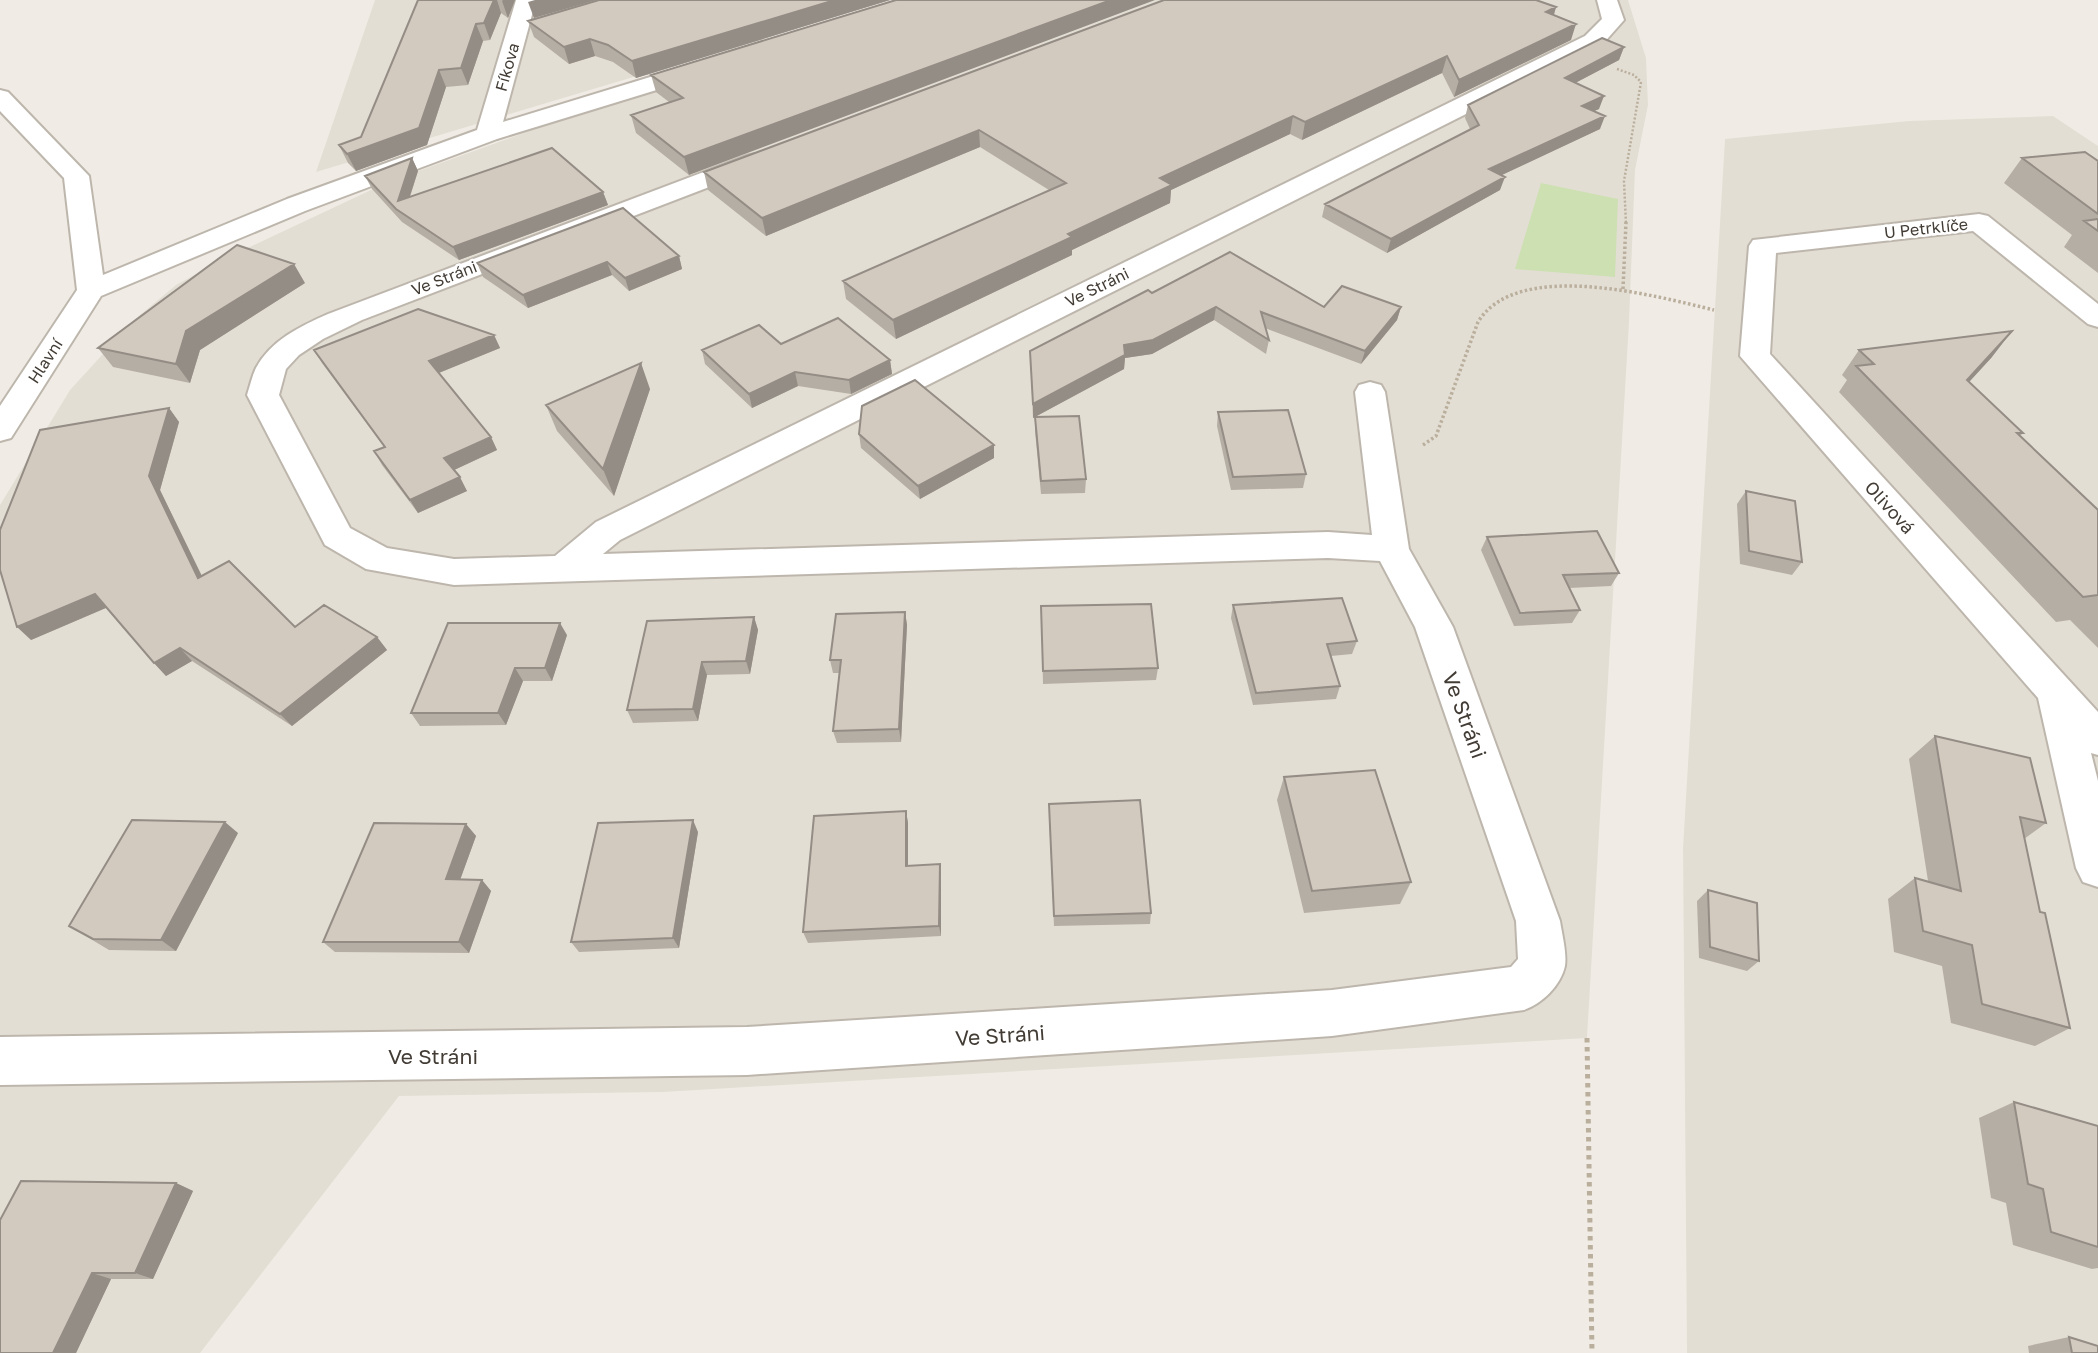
<svg xmlns="http://www.w3.org/2000/svg" width="2098" height="1353" font-family="'Golos Text',sans-serif">
<style>
.residential{fill:#e3ded4}
.green{fill:#cde0b2}
.lines{fill:none;stroke-linecap:round;stroke-linejoin:round}
.minor-casing{stroke:#bdb6ac;stroke-width:4}
.path-far2{stroke:#baae9c;stroke-width:2.5;stroke-dasharray:2 2;stroke-linecap:butt}
.path-far1{stroke:#baae9c;stroke-width:3.5;stroke-dasharray:2.5 2.5;stroke-linecap:butt}
.path{stroke:#baae9c;stroke-width:5;stroke-dasharray:4.5 4.5;stroke-linecap:butt}
.minor{fill:#fff;fill-rule:evenodd}
.wall{fill:#b5aea4}
.shaded-wall{fill:#948d86}
.building{fill:#d3cabf;stroke:#948d86;stroke-width:2}
.labels{text-anchor:middle;dominant-baseline:central;stroke-width:5;stroke-linejoin:round;paint-order:stroke}
.far-street-label{font-size:16px;fill:#423c35;stroke:#fff}
.street-label{font-size:18px;fill:#423c35;stroke:#fff}
.near-street-label{font-size:21px;fill:#423c35;stroke:#fff}
</style>
<rect width="100%" height="100%" fill="#f0ece5"/>
<path class="residential" d="M375,0H891L316,172Z
M967,0H1628L1646,58L1648,105L1635,170L1629,322L1587,1038L663,1092L399,1096L200,1353H0V505L70,390L134,320L176,285L224,259L388,182L585,111L851,38Z
M2053,116L2098,146V1353H1687L1683,848L1725,139L1909,121Z"/>
<path class="green" d="M1541,183L1618,199L1615,277L1515,269Z"/>
<g class="lines">
<defs>
<path id="minor" d="M516,0H536L503,122L696,63H712L715,68L712,73L497,139L305,211L101,296L11,438L0,441V406L77,290L64,178L0,111V90L8,92L89,176L103,275L287,199L477,130Z
M1597,0H1617L1624,20L1601,46L620,540L603,554L1328,532L1372,535L1355,392L1359,385L1370,382L1381,385L1385,392L1409,549L1453,627L1560,921C1562,934 1567,953 1565,966C1560,987 1542,1003 1524,1010L1332,1036L747,1075L0,1085V1037L747,1027L1332,990L1511,967L1518,959L1516,921L1415,627L1380,561L1328,558L454,585L366,569L325,545L247,395C250,386 252,376 256,368C271,340 301,326 328,314L746,156L755,154L764,156L767,161L764,166L362,320L323,339L299,355L286,369L279,395L350,528L387,548L454,559L555,556L596,522L1585,36L1602,19Z
M1979,214L1988,216L2098,304V327L2088,324L1973,231L1776,253L1770,354L2098,712V755L2091,753L2098,781V887L2083,882L2076,868L2038,698L1740,356L1749,246L1753,240Z"/>
</defs>
<use href="#minor" class="minor-casing"/>
<path class="path-far2" d="M1617,69L1634,75L1641,82L1624,181L1626,224"/>
<path class="path-far1" d="M1623,289L1626,222
M1423,445L1436,436L1478,322C1517,258 1656,296 1714,310"/>
<path class="path" d="M1587,1038L1592,1353"/>
<use href="#minor" class="minor"/>
</g>
<path class="wall" d="M418,0H515L508,18L501,13L490,40L483,41L468,85L446,87L427,145L356,171L348,163L339,145L361,137Z
M599,0H890L636,78L613,62L595,56L569,64L534,37L528,21Z
M896,0L689,175L636,133L631,115L669,102L656,92L651,75Z
M1556,7L1554,15L1571,40L1454,97L1442,73L1302,140L1290,134L1171,190L1170,203L1072,250V255L896,339L846,299L843,281L1049,190L980,147L766,236L708,190L704,172Z
M1624,47L1619,60L1575,83L1599,109L1593,111L1600,129L1501,175L1500,190L1387,253L1322,217L1325,204L1470,129L1465,118L1468,105Z
M412,158L418,171L410,197L603,192L608,205L459,260L402,222L372,189L365,176Z
M2022,158L2098,161V273L2064,247L2072,235L2004,183Z
M679,256L682,269L629,291L612,275L528,308L483,277L477,263Z
M305,283L200,350L190,383L113,367L98,348Z
M1152,293L1324,307H1401L1397,320L1361,364L1265,328L1269,340L1266,354L1214,320L1152,354L1125,358L1124,369L1033,418L1030,351Z
M494,335L500,348L439,373L491,437L497,450L454,470L467,491L418,513L382,465L374,451L384,447L322,363L314,350Z
M781,344L890,360L892,374L851,394L798,386L752,408L705,364L702,350Z
M1859,350L1992,357L1969,382L2023,433L2020,436L2098,510V648L2070,620L2056,622L1839,392L1847,380L1842,375Z
M650,389L614,496L557,431L546,405Z
M169,408L179,422L160,490L202,576L295,627L377,637L387,650L292,726L192,661L166,676L154,663L106,608L31,640Z
M1218,412L1306,474L1303,488L1231,490L1217,426Z
M1035,417L1086,479L1085,493L1041,494L1035,431Z
M859,434L994,458L920,499L861,448Z
M1746,491L1802,562L1792,575L1740,564L1737,504Z
M1487,537L1619,573L1611,586L1569,588L1580,610L1572,623L1514,626L1481,550Z
M1233,605L1357,641L1352,654L1331,656L1340,686L1336,699L1253,705L1231,618Z
M1041,606L1158,668L1156,680L1043,684Z
M905,612L907,625L901,742L837,743L833,731L839,673H833L830,660Z
M754,617L758,630L750,674L707,675L698,721L633,723L627,710Z
M567,635L552,681H523L506,725L420,726L411,713Z
M1935,736L2046,823L2024,839L2040,912L2070,1028L2035,1046L1951,1023L1942,966L1894,952L1888,899L1915,878L1928,881L1909,759Z
M1284,777L1411,882L1400,904L1304,913L1277,800Z
M906,811L908,823V866L940,864L941,875V936L808,943L803,932Z
M1049,816L1151,913L1150,924L1054,926Z
M466,824L476,836L460,880H482L491,891L469,953L335,952L323,942Z
M698,832L679,948L579,952L571,942Z
M238,833L176,951L109,950L69,926Z
M1708,890L1759,961L1747,971L1699,958L1697,901Z
M2014,1102L2098,1126V1268L2092,1269L2013,1245L2006,1203L1991,1198L1979,1118Z
M176,1183L193,1191L153,1279H111L76,1353H0Z
M2069,1337L2098,1353H2029L2028,1346Z"/>
<path class="shaded-wall" d="M494,0H497L501,13L490,40L484,23Z
M503,0H515L508,18L502,1Z
M535,0H597L534,18L528,2Z
M835,0H890L636,78L632,61Z
M1111,0H1155L689,175L684,157Z
M1556,7L1551,24L1546,12Z
M476,24L483,41L468,85L461,68Z
M1576,24L1571,40L1454,97L1459,80Z
M590,39L595,56L569,64L564,47Z
M1624,47L1619,60L1560,91L1565,78Z
M1447,56L1442,73L1302,140L1305,122Z
M439,70L446,87L427,145L356,171L347,154Z
M1604,96L1599,109L1577,119L1582,106Z
M1293,116L1290,134L1171,190L1170,203L1072,250V255L896,339L893,320L1068,234L1160,178Z
M1605,116L1600,129L1485,183L1489,169Z
M979,130L980,147L766,236L762,218Z
M412,158L418,171L404,214L398,201Z
M1505,177L1500,190L1387,253L1391,239Z
M603,192L608,205L459,260L453,247Z
M679,256L682,269L629,291L625,278Z
M607,262L612,275L528,308L523,295Z
M294,264L305,283L200,350L190,383L176,364L186,331Z
M1216,307L1214,320L1152,354L1125,358L1124,369L1033,418V404L1124,345Z
M1401,307L1397,320L1361,364L1365,351Z
M2012,331L1992,357L1947,406L1967,380Z
M494,335L500,348L436,374L429,361Z
M890,360L892,374L851,394L849,380Z
M641,363L650,389L614,496L603,469Z
M795,372L798,386L752,408L749,394Z
M169,408L179,422L160,490L209,591L198,578L149,476Z
M491,437L497,450L452,471L444,458Z
M994,445V458L920,499L918,486Z
M460,477L467,491L418,513L410,500Z
M95,594L108,607L31,640L17,627Z
M905,612L907,625L901,742L899,729Z
M754,617L758,630L750,674L746,661Z
M560,623L567,635L552,681L545,668Z
M377,637L387,650L292,726L280,714Z
M180,648L192,661L166,676L154,663Z
M702,662L707,675L698,721L693,709Z
M515,668L523,681L506,725L498,713Z
M906,811L908,823V877L906,866Z
M693,820L698,832L679,948L673,938Z
M225,822L238,833L176,951L161,940Z
M466,824L476,836L456,891L446,879Z
M940,864L941,875V936L939,926Z
M482,880L491,891L469,953L459,942Z
M176,1183L193,1191L153,1279L135,1273Z
M92,1273L111,1279L76,1353H53Z"/>
<path class="building" d="M418,0H494L484,23L476,24L461,68L439,70L419,128L347,154L339,145L361,137Z
M599,0H835L632,61L608,45L590,39L564,47L528,21Z
M896,0H1111L684,157L631,115L683,98L651,75Z
M1164,0H1536L1556,7L1546,12L1576,24L1459,80L1447,56L1305,122L1293,116L1160,178L1172,185L1068,234L1072,237L893,320L843,281L1066,183L979,130L762,218L704,172Z
M1602,38L1624,47L1565,78L1604,96L1582,106L1605,116L1489,169L1505,177L1391,239L1325,204L1479,125L1468,105Z
M552,148L603,192L453,247L396,209L365,176L412,158L398,201Z
M2085,152L2098,161V214L2022,158Z
M623,208L679,256L625,278L607,262L523,295L477,263Z
M2098,219V231L2084,221Z
M237,245L294,264L186,331L176,364L98,348Z
M1230,252L1324,307L1342,286L1401,307L1365,351L1261,312L1269,340L1216,307L1153,340L1124,345L1125,355L1033,404L1030,351L1148,290L1152,293Z
M418,309L494,335L429,361L491,437L444,458L460,477L410,500L374,451L385,447L314,350Z
M838,318L890,360L849,380L795,372L749,394L702,350L759,325L781,344Z
M2012,331L1967,380L2023,433H2017L2098,510V595L2083,597L1856,366L1874,364L1859,350Z
M641,363L603,469L546,405Z
M915,380L994,445L918,486L859,434L862,406Z
M169,408L149,476L198,578L229,561L295,627L324,605L377,637L280,714L180,648L154,663L95,594L17,627L0,570V530L40,430Z
M1288,410L1306,474L1233,477L1218,412Z
M1079,416L1086,479L1041,481L1035,417Z
M1746,491L1795,501L1802,562L1749,551Z
M1597,531L1619,573L1563,575L1580,610L1520,613L1487,537Z
M1342,598L1357,641L1327,644L1340,686L1256,693L1233,605Z
M1151,604L1158,668L1043,671L1041,606Z
M905,612L899,729L833,731L841,660H830L836,614Z
M754,617L746,661L702,662L693,709L627,710L647,621Z
M448,623H560L545,668H515L498,713H411Z
M1935,736L2030,758L2046,823L2020,817L2040,912L2045,913L2070,1028L1982,1004L1972,945L1923,931L1915,878L1961,891Z
M1375,770L1411,882L1312,891L1284,777Z
M1140,800L1151,913L1054,916L1049,804Z
M906,811V866L940,864L939,926L803,932L814,816Z
M132,820L225,822L161,940L93,939L69,926Z
M693,820L673,938L571,942L598,823Z
M374,823L466,824L446,879L482,880L459,942H323Z
M1708,890L1757,903L1759,961L1710,947Z
M2014,1102L2098,1126V1247L2051,1232L2043,1189L2028,1184Z
M21,1181L176,1183L135,1273H92L53,1353H0V1220Z
M2069,1337L2098,1346V1353H2072Z"/>
<g class="labels">
<g class="far-street-label">
<text transform="translate(507 67) rotate(-74)">Fíkova</text>
<text transform="translate(1926 228) rotate(-6)">U Petrklíče</text>
<text transform="translate(444 278) rotate(-21)">Ve Stráni</text>
<text transform="translate(1097 287) rotate(-26)">Ve Stráni</text>
<text transform="translate(45 361) rotate(-57)">Hlavní</text>
</g>
<g class="street-label">
<text transform="translate(1890 507) rotate(48)">Olivová</text>
</g>
<g class="near-street-label">
<text transform="translate(1465 715) rotate(70)">Ve Stráni</text>
<text transform="translate(1000 1035) rotate(-4)">Ve Stráni</text>
<text x="433" y="1056">Ve Stráni</text>
</g>
</g>
</svg>
